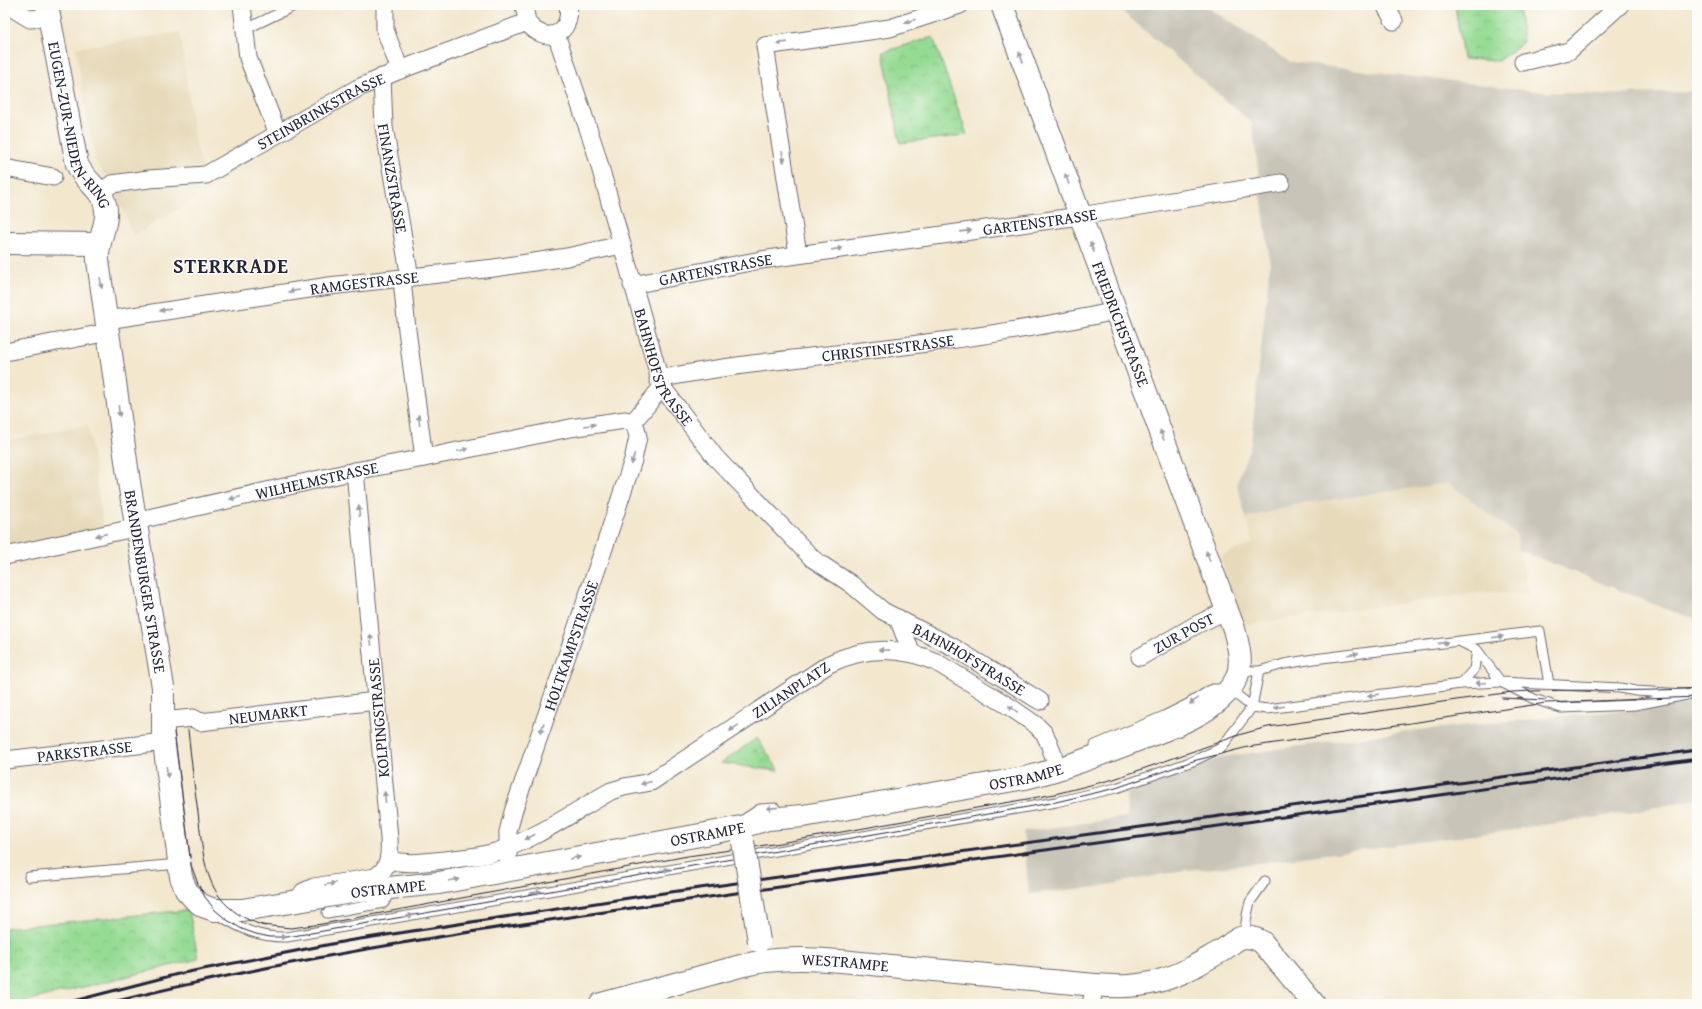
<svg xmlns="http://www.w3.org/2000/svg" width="1702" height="1009" font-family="'Gentium Book Plus',serif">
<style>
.built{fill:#e7daba}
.industrial{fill:#c8c4b8}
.park{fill:url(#park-crowns);stroke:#5c7e68}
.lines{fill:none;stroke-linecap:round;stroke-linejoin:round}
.lane-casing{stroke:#6b676e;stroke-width:11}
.street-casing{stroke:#6b676e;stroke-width:19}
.secondary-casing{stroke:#6b676e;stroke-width:24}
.lane{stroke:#fff;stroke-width:9}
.street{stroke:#fff;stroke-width:17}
.secondary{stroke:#fff;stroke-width:22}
.tram{stroke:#22223b;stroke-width:1}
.rail{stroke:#22223b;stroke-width:3}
.secondary-bridge-casing{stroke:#6b676e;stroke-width:24;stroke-linecap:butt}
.secondary-bridge{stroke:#fff;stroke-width:22}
.oneway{fill:#9c9ca7}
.labels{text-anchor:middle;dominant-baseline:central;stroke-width:3;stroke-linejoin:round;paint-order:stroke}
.street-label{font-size:16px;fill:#22223b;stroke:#fdfcf7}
.district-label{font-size:20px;font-weight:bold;letter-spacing:1px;fill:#22223b;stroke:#fdfcf7}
</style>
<defs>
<pattern id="park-crowns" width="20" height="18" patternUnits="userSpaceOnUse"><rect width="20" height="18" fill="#96db94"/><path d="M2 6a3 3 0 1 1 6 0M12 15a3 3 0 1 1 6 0" fill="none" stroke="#81bc80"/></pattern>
</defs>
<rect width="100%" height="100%" fill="#fdfcf7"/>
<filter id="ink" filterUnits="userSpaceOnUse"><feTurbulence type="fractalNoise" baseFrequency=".025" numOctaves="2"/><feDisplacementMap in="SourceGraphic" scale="8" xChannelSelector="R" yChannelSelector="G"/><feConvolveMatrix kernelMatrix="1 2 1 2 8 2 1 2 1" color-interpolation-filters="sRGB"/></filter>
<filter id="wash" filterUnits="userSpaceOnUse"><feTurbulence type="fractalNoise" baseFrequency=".012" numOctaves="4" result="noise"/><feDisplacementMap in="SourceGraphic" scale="16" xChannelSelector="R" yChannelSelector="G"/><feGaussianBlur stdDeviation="0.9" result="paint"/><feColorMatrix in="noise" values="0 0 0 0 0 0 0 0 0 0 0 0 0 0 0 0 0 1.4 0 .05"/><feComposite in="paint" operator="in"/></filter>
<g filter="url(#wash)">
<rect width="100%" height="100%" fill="#f3e7ce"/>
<path class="built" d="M180,32L194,139L210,190L133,236L112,184L95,161L76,48Z
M88,425L104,530L5,548V441Z
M1448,482L1516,534L1529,594L1486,592L1242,625L1220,556L1253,543L1246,518L1300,504Z"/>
<path class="industrial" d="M1115,5H1204L1290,62L1543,92L1603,95L1686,92L1697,89V619L1671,611L1519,550L1516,534L1448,483L1300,504L1246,518L1237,483L1251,444L1270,263L1252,123Z
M1697,703V799L1626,813L1480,834L1219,868L1184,870L1097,887L1029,894L1023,832L1127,817L1126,793L1222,757L1408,731Z"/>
<path class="park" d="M1455,5H1528L1519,13L1523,42L1498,61L1463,59Z
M933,37L967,135L900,143L883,52Z
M757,738L779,771L721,763Z
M189,910L198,959L14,1004H5V928Z"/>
</g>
<g filter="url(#ink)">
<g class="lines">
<defs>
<path id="lane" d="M244,30L292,7L291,5
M1460,641L1540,631L1549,684
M1238,671H1259L1284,664L1314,659L1459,641L1477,650L1501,682L1534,699L1561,708L1635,705L1697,693
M1461,684L1474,669L1477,650
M1095,745L1164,716L1188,704L1212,689H1229L1252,707L1267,709L1461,684L1501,682L1620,688L1636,691L1684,694
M746,818L760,809L775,808
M29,877L179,864
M327,913L384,903L392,888
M219,915C241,929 260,938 287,937L1056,802L1116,788L1193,761L1221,748L1252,707L1259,671
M1244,937L1247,915L1250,902L1265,881"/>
<g id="street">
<path d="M7,5L30,19L49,17"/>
<path d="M242,5L248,58L278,134"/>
<path d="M385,5V30L400,70"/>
<path d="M1385,5L1394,21"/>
<path d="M527,22C545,46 573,35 568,5"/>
<path id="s1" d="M556,34L595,149L662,387L715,457L813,559L851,584L883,611L953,647L1040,701"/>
<path d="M1523,62L1569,51L1620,5"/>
<path id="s2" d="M382,77L384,127L410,278"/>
<path d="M5,168L53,177"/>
<path id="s3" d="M99,193L112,184L149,179L206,175L358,88L400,70L527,22L524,5"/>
<path d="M798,254L765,46L890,28L960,5"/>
<path d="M402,279L407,330L424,458"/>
<path id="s4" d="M632,285L761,260L1080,216L1281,183"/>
<path id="s5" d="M107,320L329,286L494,268L567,257L621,245"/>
<path d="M5,352L109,332"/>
<path id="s6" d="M658,379C749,361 842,355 934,342C995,334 1056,324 1116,311"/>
<path d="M633,422L662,387"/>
<path id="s7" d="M5,556L129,529L135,521L355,471L424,458L570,428L625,420L633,422"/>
<path d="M898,618L911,652"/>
<path id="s8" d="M1140,657L1196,625L1227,610"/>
<path id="s9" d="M162,721L193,718L200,722L376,701"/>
<path id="s10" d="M5,760L164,742"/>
<path id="s11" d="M508,858V832L513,812L602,554L633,460L638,437L636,428L633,422"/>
<path id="s12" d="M389,860C407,865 425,862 444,860C459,858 477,857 492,853C531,842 575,811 611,791L624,787L651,782L829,664C865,646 900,646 936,662L1010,707L1036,725L1044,733L1049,743L1058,770"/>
<path d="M298,901L303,892L314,887L375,877C390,868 390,854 389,838L355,471"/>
<path d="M1091,1004L1095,985"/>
</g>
<g id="secondary">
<path id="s13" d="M47,5L77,164C84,180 97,186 103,199C113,219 96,239 98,261L129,482L163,687V734L181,877L186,890L195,900L203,906L215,910H242L359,891L439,883L711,833L741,827L768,819L803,816L1025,778C1063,769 1099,755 1135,741C1156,733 1178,726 1197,715C1212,707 1230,693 1237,677C1243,662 1238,644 1234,629L1002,5"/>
<path d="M5,243L99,244"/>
<path id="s14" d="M601,1004L744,965C795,953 849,962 901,967C966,973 1030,979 1095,985C1119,987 1139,987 1162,980C1184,974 1203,961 1223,950C1229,946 1236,938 1244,937C1250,937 1257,939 1262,942L1314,1004"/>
</g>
</defs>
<use href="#lane" class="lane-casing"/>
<use href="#street" class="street-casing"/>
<use href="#secondary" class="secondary-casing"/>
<use href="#lane" class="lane"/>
<use href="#street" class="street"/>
<use href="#secondary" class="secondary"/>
<path class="tram" d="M1502,698L1546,700
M188,730C191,758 194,785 198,812C204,865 205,908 265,926
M174,732L191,865L198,884L205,897L215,910L227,920L242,929L256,934L270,937H287L323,931L1056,802L1116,788L1193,761L1248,747L1546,703L1697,697
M261,925L291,928L322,924L688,856L780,843L1055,794L1114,779L1242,734L1268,727L1512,692C1574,688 1636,693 1697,688"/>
<path class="rail" d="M62,1004L178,974L347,941L642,896L1697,750
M105,1004C319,950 540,921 758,890C1071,845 1384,805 1697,759"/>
<defs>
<path id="secondary-bridge" d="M743,842L759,941"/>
</defs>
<use href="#secondary-bridge" class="secondary-bridge-casing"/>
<use href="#secondary-bridge" class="secondary-bridge"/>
</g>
<defs><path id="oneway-solid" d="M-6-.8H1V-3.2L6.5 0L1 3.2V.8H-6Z"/></defs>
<g class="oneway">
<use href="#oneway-solid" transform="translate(910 21) rotate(162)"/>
<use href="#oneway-solid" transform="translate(782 43) rotate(172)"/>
<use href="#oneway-solid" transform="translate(1021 57) rotate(-110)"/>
<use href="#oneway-solid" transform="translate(783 157) rotate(81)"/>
<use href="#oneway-solid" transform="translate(1067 179) rotate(-110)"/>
<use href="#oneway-solid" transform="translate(966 231) rotate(-8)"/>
<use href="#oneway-solid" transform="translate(1092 247) rotate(-111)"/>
<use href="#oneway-solid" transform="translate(837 249) rotate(-8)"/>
<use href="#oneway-solid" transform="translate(101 283) rotate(81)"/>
<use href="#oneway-solid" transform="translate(294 291) rotate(171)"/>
<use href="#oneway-solid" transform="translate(165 310) rotate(172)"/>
<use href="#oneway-solid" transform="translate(119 411) rotate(83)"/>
<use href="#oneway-solid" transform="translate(419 420) rotate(-98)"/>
<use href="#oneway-solid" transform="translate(590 425) rotate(-9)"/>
<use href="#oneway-solid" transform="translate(1162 435) rotate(-110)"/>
<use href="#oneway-solid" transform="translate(463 450) rotate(-12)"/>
<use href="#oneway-solid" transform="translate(633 459) rotate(106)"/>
<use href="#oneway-solid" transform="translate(235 498) rotate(167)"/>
<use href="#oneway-solid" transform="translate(359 511) rotate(-95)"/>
<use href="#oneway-solid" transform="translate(101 535) rotate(167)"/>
<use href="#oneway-solid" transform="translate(1208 556) rotate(-110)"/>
<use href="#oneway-solid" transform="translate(1498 637) rotate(-7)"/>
<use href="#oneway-solid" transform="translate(371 640) rotate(-95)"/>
<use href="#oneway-solid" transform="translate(1443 643) rotate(-6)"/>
<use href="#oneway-solid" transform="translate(884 650) rotate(-179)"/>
<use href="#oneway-solid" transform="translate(1353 654) rotate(-7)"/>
<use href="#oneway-solid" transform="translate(1481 683) rotate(177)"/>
<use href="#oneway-solid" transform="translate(1373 695) rotate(173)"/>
<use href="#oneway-solid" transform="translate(1194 701) rotate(146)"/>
<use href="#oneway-solid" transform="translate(1279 707) rotate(173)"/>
<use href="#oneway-solid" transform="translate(1013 709) rotate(-146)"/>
<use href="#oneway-solid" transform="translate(542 728) rotate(109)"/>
<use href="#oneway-solid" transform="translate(734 728) rotate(146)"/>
<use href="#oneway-solid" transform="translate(167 772) rotate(83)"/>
<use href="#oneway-solid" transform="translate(646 783) rotate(166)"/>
<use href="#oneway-solid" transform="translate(385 797) rotate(-95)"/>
<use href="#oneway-solid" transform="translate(772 808) rotate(174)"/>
<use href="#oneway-solid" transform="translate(530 837) rotate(152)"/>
<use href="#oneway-solid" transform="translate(575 858) rotate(-10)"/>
<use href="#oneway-solid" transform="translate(664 870) rotate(-10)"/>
<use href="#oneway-solid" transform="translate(454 880) rotate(-10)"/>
<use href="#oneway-solid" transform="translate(330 884) rotate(-10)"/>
<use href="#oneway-solid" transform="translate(536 892) rotate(-10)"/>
<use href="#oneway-solid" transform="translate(408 916) rotate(-10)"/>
<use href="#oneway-solid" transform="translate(280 937)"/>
</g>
</g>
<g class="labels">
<g class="street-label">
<text stroke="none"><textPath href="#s3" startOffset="242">STEINBRINKSTRASSE</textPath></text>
<text stroke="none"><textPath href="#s13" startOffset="126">EUGEN-ZUR-NIEDEN-RING</textPath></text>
<text stroke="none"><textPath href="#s2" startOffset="102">FINANZSTRASSE</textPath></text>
<text stroke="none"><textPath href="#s4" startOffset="413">GARTENSTRASSE</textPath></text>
<text stroke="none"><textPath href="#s4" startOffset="85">GARTENSTRASSE</textPath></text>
<text stroke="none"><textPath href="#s5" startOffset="260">RAMGESTRASSE</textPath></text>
<text transform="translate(1121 324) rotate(69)">FRIEDRICHSTRASSE</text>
<text stroke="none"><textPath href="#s6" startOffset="232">CHRISTINESTRASSE</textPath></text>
<text stroke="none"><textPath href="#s1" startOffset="351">BAHNHOFSTRASSE</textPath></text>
<text stroke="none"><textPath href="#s7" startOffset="323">WILHELMSTRASSE</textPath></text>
<text stroke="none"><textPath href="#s13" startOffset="593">BRANDENBURGER STRASSE</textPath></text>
<text stroke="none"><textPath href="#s8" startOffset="50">ZUR POST</textPath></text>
<text stroke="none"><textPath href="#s11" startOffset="223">HOLTKAMPSTRASSE</textPath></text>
<text stroke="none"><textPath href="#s1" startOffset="784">BAHNHOFSTRASSE</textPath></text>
<text stroke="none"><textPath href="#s12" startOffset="447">ZILIANPLATZ</textPath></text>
<text stroke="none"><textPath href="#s9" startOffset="108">NEUMARKT</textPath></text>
<text transform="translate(378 718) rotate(-95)">KOLPINGSTRASSE</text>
<text stroke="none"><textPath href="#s10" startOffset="80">PARKSTRASSE</textPath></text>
<text stroke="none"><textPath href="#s13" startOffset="1764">OSTRAMPE</textPath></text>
<text stroke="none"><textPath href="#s13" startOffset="1440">OSTRAMPE</textPath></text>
<text stroke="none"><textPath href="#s13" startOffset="1116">OSTRAMPE</textPath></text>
<text stroke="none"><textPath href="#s14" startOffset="250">WESTRAMPE</textPath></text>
</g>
<g class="district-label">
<text x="231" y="265">STERKRADE</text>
</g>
</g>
<rect width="1702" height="1009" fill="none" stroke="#fdfcf7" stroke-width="20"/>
</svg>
